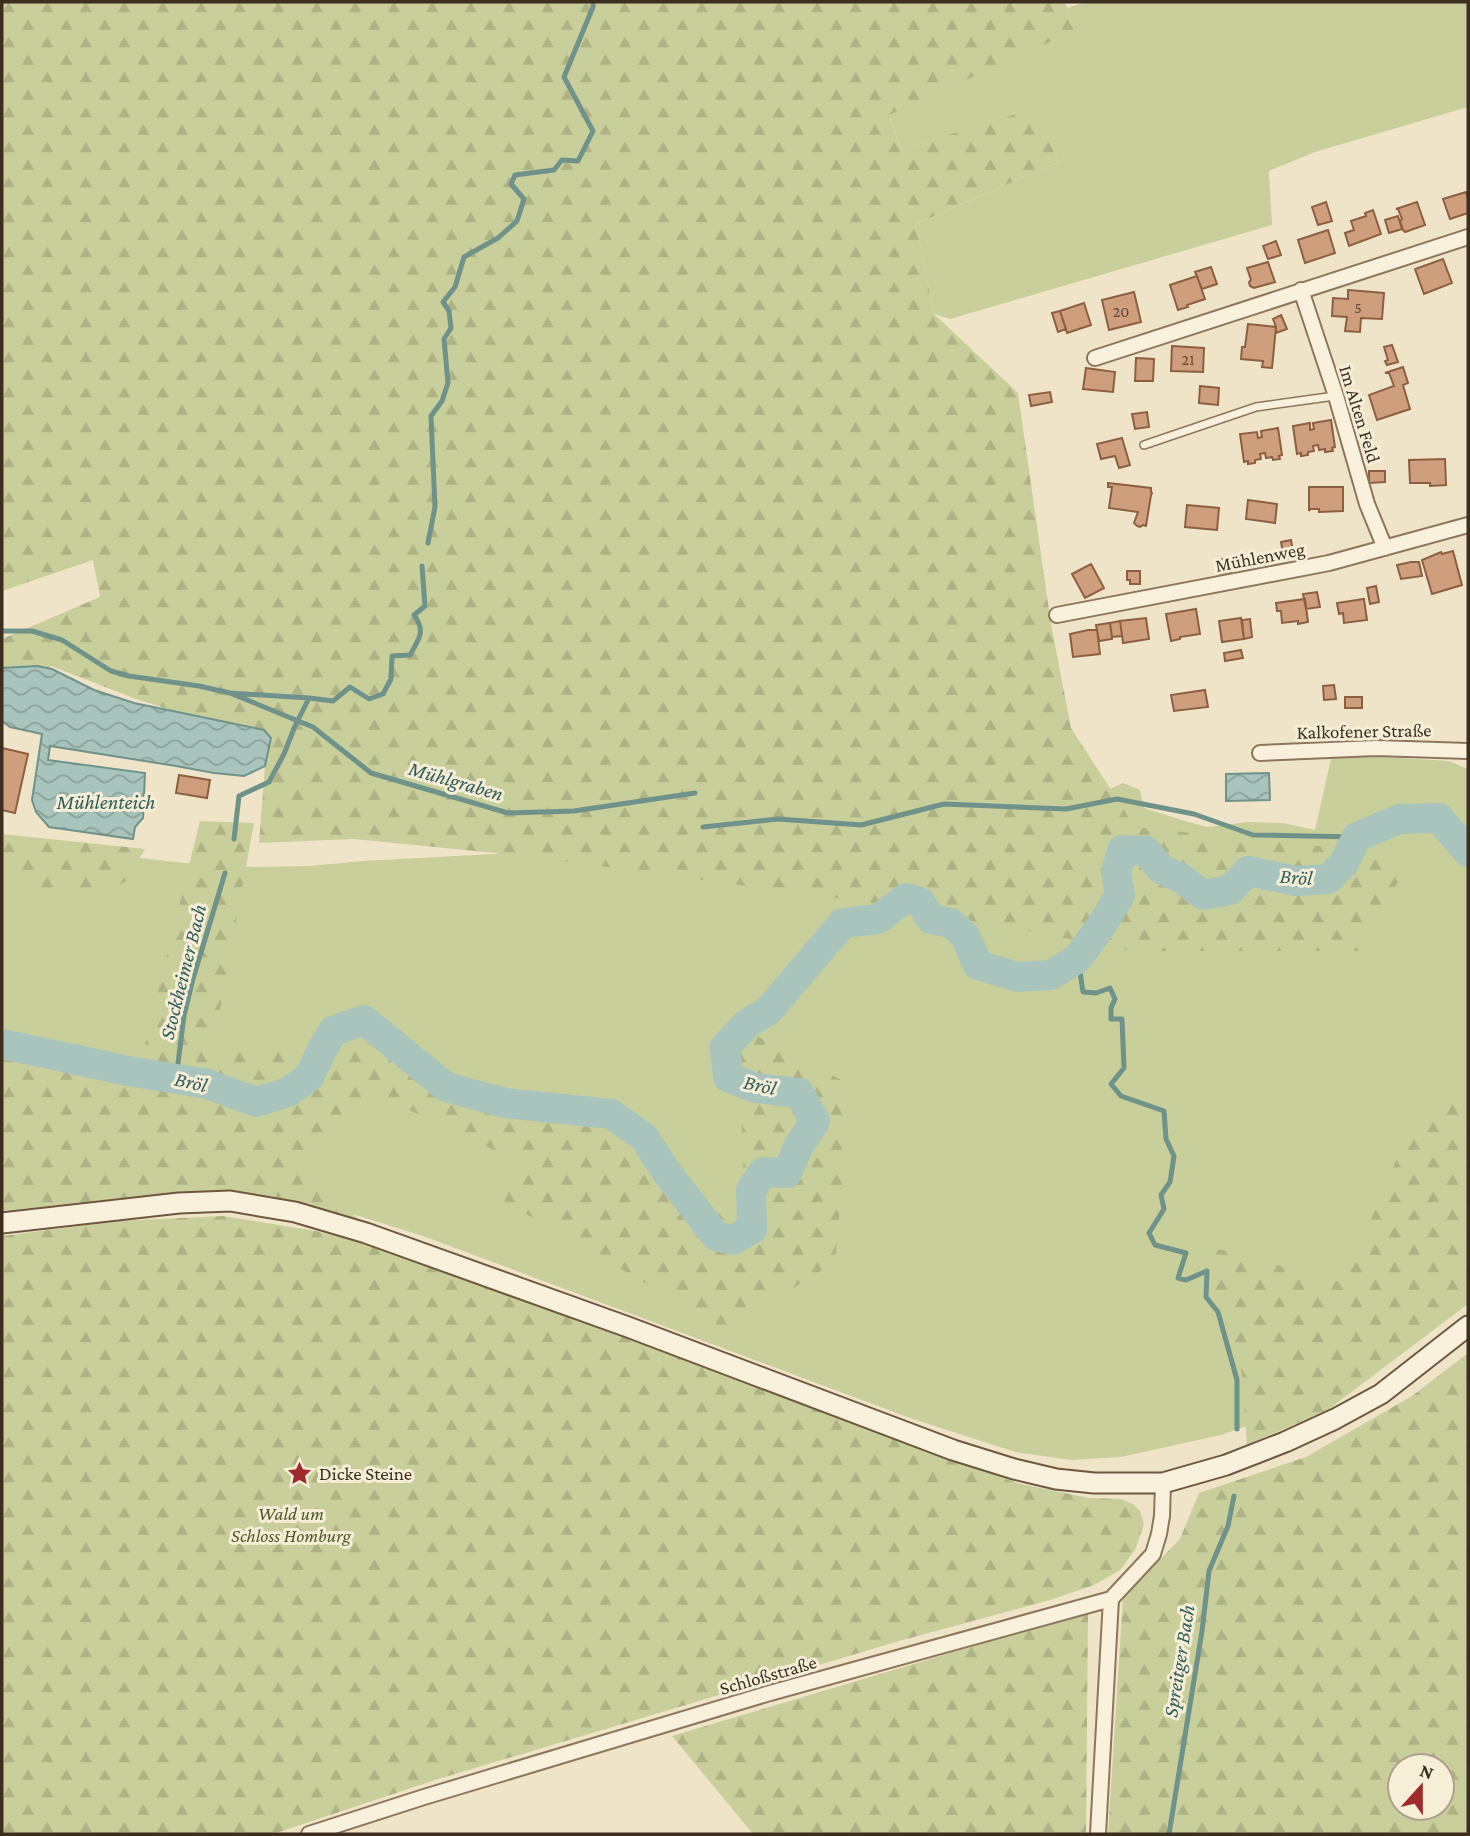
<svg xmlns="http://www.w3.org/2000/svg" width="1470" height="1836" font-family="'Crimson Pro',serif">
<style>
.green{fill:#c9cf9b}
.forest{fill:url(#forest-firs);fill-rule:evenodd}
.water{fill:url(#water-waves);stroke:#6f938a;stroke-width:2}
.lines{fill:none;stroke-linecap:round;stroke-linejoin:round}
.stream{stroke:#6f938a;stroke-width:5}
.river{stroke:#a9c4bc;stroke-width:30}
.building{fill:#cf9f7d;stroke:#8d5f41;stroke-width:2}
.lane-casing{stroke:#8d765c;stroke-width:10}
.street-casing{stroke:#8d765c;stroke-width:18}
.secondary-casing{stroke:#6f573f;stroke-width:23}
.lane{stroke:#faf1dc;stroke-width:7}
.street{stroke:#faf1dc;stroke-width:14}
.secondary{stroke:#faf1dc;stroke-width:19}
.labels{text-anchor:middle;dominant-baseline:central;stroke-width:6;stroke-linejoin:round;paint-order:stroke}
.number-label{font-size:16px;fill:#624a37}
.street-label{font-size:19px;fill:#3d2e20;stroke:#f7eed8}
.poi-label{font-size:19px;fill:#3d2e20;stroke:#f7eed8;text-anchor:start}
.park-label{font-size:19px;font-style:italic;fill:#4d5a26;stroke:#f7eed8}
.water-label{font-size:21px;font-style:italic;fill:#2f5d5a;stroke:#f7eed8}
</style>
<defs>
<pattern id="forest-firs" width="22" height="20" patternUnits="userSpaceOnUse" patternTransform="scale(1.75)"><rect width="22" height="20" fill="#c9cf9b"/><path d="M5 1l3.5 6h-7zM16 11l3.5 6h-7z" fill="#aeb285"/></pattern>
<pattern id="water-waves" width="16" height="10" patternUnits="userSpaceOnUse" patternTransform="scale(1.75)"><rect width="16" height="10" fill="#a9c4bc"/><path d="M0 5q4-4 8 0t8 0" fill="none" stroke="#8ba098"/></pattern>
</defs>
<rect width="100%" height="100%" fill="#f0e4c8"/>
<path class="green" d="M1086,2H1468V107L1315,152L1269,171L1272,225L950,319L934,314L916,224L1059,162L1036,109L901,149L889,114L1073,31L1067,8Z
M1332,754L1449,761L1468,769V1295L1289,1411L1221,1435L1121,1457L1071,1460L1015,1452L910,1418L423,1236L304,1199L137,1192L2,1211V842L184,863L254,867L310,866L362,861L494,854L569,842L1097,795L1123,783L1140,790L1144,808L1185,821L1207,827L1248,822L1283,823L1315,830Z"/>
<path class="forest" d="M2,2H1065L1074,31L889,115L901,149L1036,108L1059,162L916,224L934,314L1018,393L1051,624L1071,728L1135,827L1413,856L1358,951H1134L881,904L525,856L354,839L259,843L267,740L136,699L51,666L40,674H2V639L100,597L93,560L2,591Z
M200,821L254,823L213,1047L296,1051L334,1021L483,1086L622,1107L746,1243L738,1026L851,1085L835,1262L726,1330L504,1201L517,1161L382,1097L295,1164L364,1224L226,1195L120,1198L2,1213V1053L139,1069Z
M2,834L145,849L126,881L104,894L33,889L2,873Z
M1468,1100V1304L1329,1409L1247,1445L1241,1363L1196,1243L1344,1283L1415,1116Z
M223,1216L316,1231L371,1245L624,1336L1017,1483L1089,1498L1121,1499L1133,1504L1140,1511L1144,1524L1135,1550L1120,1570L1094,1585L1050,1600L899,1641L435,1780L273,1834H2V1236L118,1221Z
M1468,1353V1834H1108L1123,1597L1180,1539L1199,1493L1306,1457L1412,1396ZM1442,1766V1808H1400V1766Z
M1088,1612L1086,1834H753L672,1736Z"/>
<path class="water" d="M37,666L52,669L94,690L134,703L264,730L271,738L265,766L244,776L214,773L176,766L50,746L48,760L145,773L143,818L135,827L133,839L49,827L36,812L32,800L42,734L10,727L2,721V668Z
M1269,773L1270,800L1226,801V774Z"/>
<g class="lines">
<path class="stream" d="M428,543L435,507L431,416L442,401L448,383L444,339L451,328L449,311L443,302L455,287L464,257L498,238L517,221L524,199L511,184L515,175L554,170L562,160L578,161L593,131L564,77L593,7V2
M2,631H32L62,640L111,671L129,676L199,686L230,693L309,698
M230,693L313,727L371,773L508,813L574,811L695,793
M703,827L778,819L861,825L944,804L1066,809L1117,799L1194,814L1253,835L1357,837
M234,839L239,796L269,782L284,754L295,726L309,698L333,701L350,687L369,699L383,694L391,679L392,656L410,655C419,639 426,631 414,615L425,606L422,566
M1078,958L1083,992L1096,993L1110,988L1115,999L1111,1008V1019H1122L1124,1068L1111,1084L1121,1096L1164,1111L1166,1139L1174,1156L1170,1182L1161,1195L1164,1209L1149,1233L1155,1245L1186,1253L1178,1278L1186,1280L1207,1271L1206,1297L1218,1312L1237,1380V1429
M176,1079L184,1016L193,979L225,873
M1169,1834L1202,1631L1209,1571L1228,1526L1234,1496"/>
<path class="river" d="M2,1044L128,1071L207,1084L256,1102L288,1092L309,1077L322,1050L333,1031L364,1020L446,1087L505,1103L611,1114L644,1137L665,1170L716,1236L733,1240L752,1229L751,1190L763,1172L787,1173L798,1147L815,1121L799,1093L755,1088L728,1077L725,1047L748,1023L768,1011L843,923L878,919L906,898L920,902L931,919L951,923L965,936L978,965L1017,977L1051,975L1078,958L1103,923L1120,895L1116,872L1122,850L1146,851L1161,869L1181,878L1203,895L1230,890L1248,871L1295,881L1328,879L1344,863L1357,837L1399,819L1439,818L1468,852"/>
</g>
<path class="building" d="M1466,192L1468,200V213L1450,219L1443,199Z
M1326,202L1332,221L1318,225L1312,207Z
M1417,202L1425,225L1405,232L1403,230L1400,221L1402,219L1398,209H1396Z
M1373,210L1381,234L1349,246L1345,233L1354,230L1351,221L1366,216L1365,213Z
M1398,216L1402,229L1389,233L1385,220Z
M1328,230L1335,253L1305,263L1298,240Z
M1276,241L1281,255L1268,259L1263,246Z
M1443,259L1452,283L1424,294L1415,269Z
M1268,262L1275,282L1254,288L1250,286L1249,282L1251,280L1247,268Z
M1211,267L1217,284L1202,289L1195,272Z
M1197,276L1205,299L1187,305L1188,307L1178,310L1170,285Z
M1348,290L1384,293L1382,319L1361,318L1360,332L1345,331L1347,317L1332,316L1333,298L1348,299Z
M1134,292L1141,322L1109,330L1102,300Z
M1084,303L1091,325L1067,333L1060,311Z
M1060,311L1066,329L1058,332L1052,313Z
M1281,315L1287,329L1276,333V327L1273,319Z
M1248,324L1276,327L1272,368L1262,367L1263,361L1241,359L1242,347H1245Z
M1392,345L1398,362L1387,365L1385,361L1388,360L1384,347Z
M1172,346L1204,348L1203,372L1171,371Z
M1136,358L1154,359L1153,381H1135Z
M1403,367L1408,383L1403,385L1410,409L1377,420L1369,395L1394,386L1389,373H1385Z
M1086,368L1115,372L1113,392L1083,389Z
M1200,386L1219,388L1218,405L1199,403Z
M1050,392L1052,402L1031,406L1029,395Z
M1147,412L1149,427L1135,429L1132,414Z
M1331,420L1335,447L1332,448L1333,451L1325,452V449L1319,450L1318,445L1313,446L1314,451L1308,452V455L1301,456V453L1297,454L1293,426L1310,423V430L1314,429L1313,423Z
M1278,428L1282,455L1279,456L1280,459L1273,460L1272,457L1266,458L1265,453L1260,454L1261,459L1255,460V463L1248,464V461L1244,462L1240,434L1257,432L1258,438L1262,437L1261,431Z
M1122,438L1130,465L1119,468L1115,456L1101,459L1097,444Z
M1445,459L1446,485L1430,486V483H1410L1409,460Z
M1369,471H1385V482L1369,483Z
M1108,483L1151,488V492L1152,493L1151,495L1146,526L1143,525L1140,527L1137,526L1134,523L1138,512L1109,508L1112,487H1108Z
M1309,487H1343V511L1319,512V509H1310L1309,511Z
M1248,500L1277,504L1275,523L1246,519Z
M1187,505L1219,508L1217,530L1185,527Z
M1291,540L1294,557L1284,559L1281,542Z
M1453,551L1462,585L1432,594L1422,560L1441,552L1442,554Z
M1229,558L1231,572L1219,574L1217,560Z
M1411,562H1419L1422,576L1401,579L1397,565Z
M1091,564L1104,588L1085,598L1072,574Z
M1127,571H1140V584H1130V580H1127Z
M1376,586L1379,602L1370,604L1367,588Z
M1317,592L1320,607L1306,609L1303,594Z
M1305,599L1308,622L1298,624V621L1282,623L1281,611H1277L1276,602V603Z
M1364,599L1367,620L1344,623L1343,613L1339,614L1337,603Z
M1196,609L1200,634L1180,637V639L1171,641L1166,614Z
M1146,618L1149,639L1123,643L1120,621Z
M1241,618L1244,639L1222,642L1219,621Z
M1250,619L1252,637L1244,639L1242,620Z
M1120,621L1122,636L1112,637L1110,623Z
M1110,623L1112,639L1099,641L1096,625Z
M1088,630H1097L1100,654L1073,657L1070,634Z
M1241,650L1243,658L1225,661L1224,653Z
M1334,685L1336,699L1324,700L1323,686Z
M1205,690L1208,707L1174,711L1171,695Z
M1345,697H1362V708H1345Z
M2,748L28,754L15,813L2,810Z
M179,775L210,780L207,798L176,793Z"/>
<g class="lines">
<defs>
<path id="lane" d="M1144,445L1256,407L1335,396"/>
<path id="street" d="M1301,290L1336,396L1367,504L1385,548
M1095,358L1468,237
M1057,615L1329,563L1468,525
M1260,753L1376,748L1468,751
M309,1834L424,1797L770,1693L1111,1599L1153,1554L1159,1534L1162,1516L1163,1483
M1098,1834L1111,1599"/>
<path id="secondary" d="M2,1223L179,1203L230,1201L295,1212L366,1233L628,1327L953,1450L1014,1469L1056,1479L1094,1483H1163L1226,1465L1285,1442L1335,1419L1381,1394L1468,1326"/>
</defs>
<use href="#lane" class="lane-casing"/>
<use href="#street" class="street-casing"/>
<use href="#secondary" class="secondary-casing"/>
<use href="#lane" class="lane"/>
<use href="#street" class="street"/>
<use href="#secondary" class="secondary"/>
</g>
<defs>
<symbol id="sight-bare" viewBox="-9 -9 18 18"><path d="M0-6L1.8-2.2L6-1.7L2.9 1.2L3.7 5.4L0 3.3L-3.7 5.4L-2.9 1.2L-6-1.7L-1.8-2.2Z" fill="#9e2a2b" stroke="#f7eed8" stroke-width="2.5" paint-order="stroke"/></symbol>
</defs>
<g fill-rule="evenodd">
<use href="#sight-bare" x="282" y="1456" width="35" height="35"/>
</g>
<g class="labels">
<g class="number-label">
<text x="1358" y="307">5</text>
<text x="1121" y="311">20</text>
<text x="1188" y="359">21</text>
</g>
<g class="street-label">
<text transform="translate(1360 414) rotate(73)">Im Alten Feld</text>
<text transform="translate(1260 557) rotate(-11)">Mühlenweg</text>
<text transform="translate(1364 731) rotate(-1)">Kalkofener Straße</text>
<text transform="translate(768 1675) rotate(-16)">Schloßstraße</text>
</g>
<g class="poi-label">
<text x="319" y="1473">Dicke Steine</text>
</g>
<g class="park-label">
<text x="291" y="1513">Wald um<tspan x="291" dy="22">Schloss Homburg</tspan></text>
</g>
<g class="water-label">
<text transform="translate(456 781) rotate(16)">Mühlgraben</text>
<text x="106" y="802">Mühlenteich</text>
<text transform="translate(1296 877) rotate(4)">Bröl</text>
<text transform="translate(183 972) rotate(-76)">Stockheimer Bach</text>
<text transform="translate(191 1082) rotate(13)">Bröl</text>
<text transform="translate(760 1085) rotate(13)">Bröl</text>
<text transform="translate(1179 1661) rotate(-81)">Spreitger Bach</text>
</g>
</g>
<rect width="1470" height="1836" fill="none" stroke="#3d2e20" stroke-width="7"/>
<g transform="translate(1421 1787) rotate(21)"><circle r="33" fill="#f7eed8" stroke="#ada18e" stroke-width="2"/>
<path d="M0-5L12 26L0 18L-12 26Z" fill="#9e2a2b"/>
<text y="-10" font-size="19" font-weight="bold" text-anchor="middle" fill="#3d2e20">N</text>
</g>
</svg>
